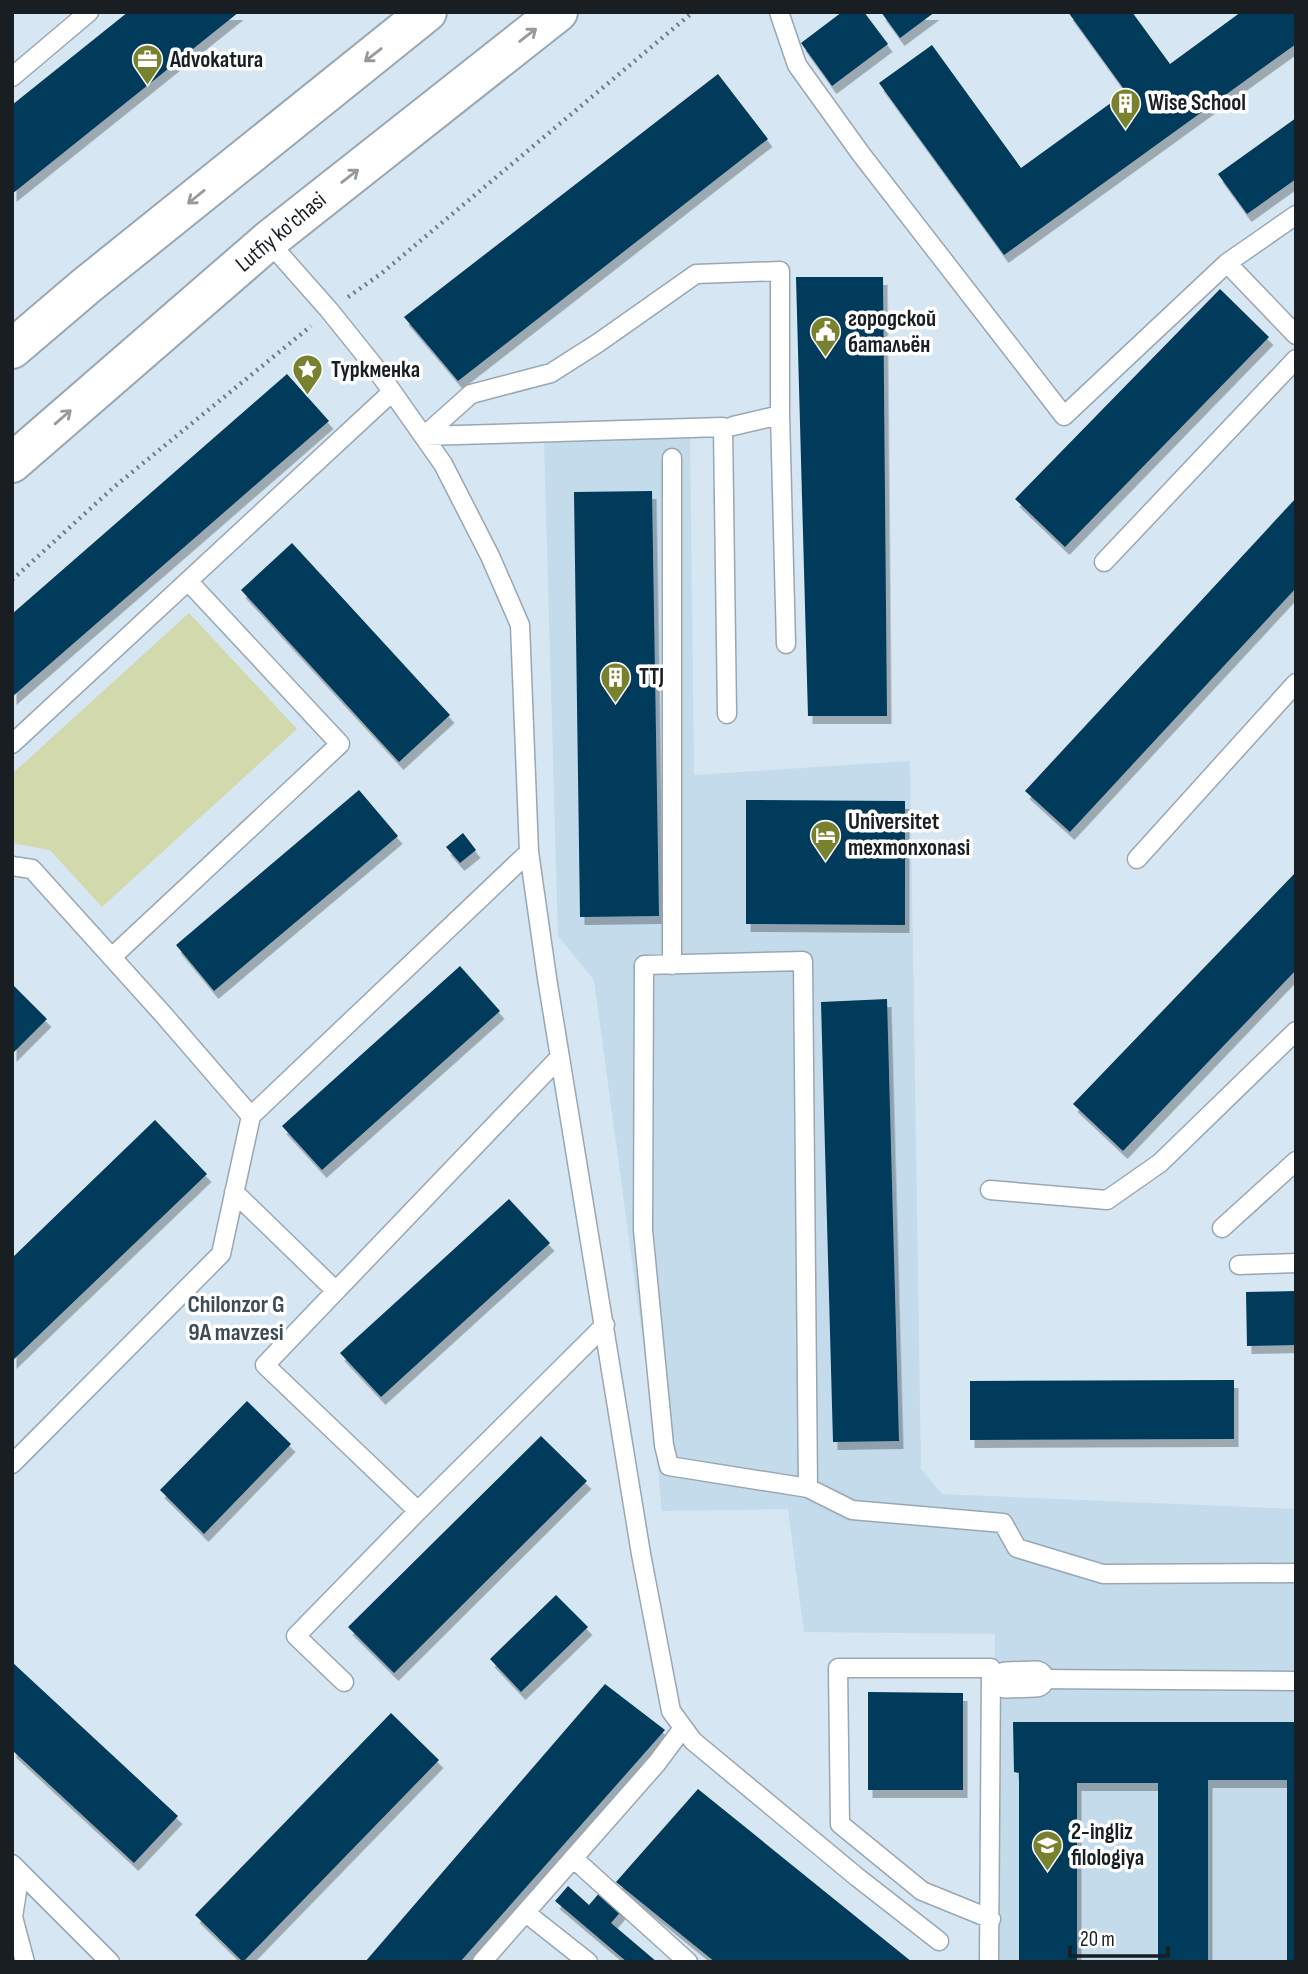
<svg xmlns="http://www.w3.org/2000/svg" width="1308" height="1974" font-family="'Sofia Sans Condensed',sans-serif">
<style>
.built{fill:#c4dbec}
.green{fill:#d1d9ad}
.building{fill:#003a5b;filter:url(#shadow)}
.lines{fill:none;stroke-linecap:round;stroke-linejoin:round}
.lane-casing{stroke:#99a7b3;stroke-width:21}
.street-casing{stroke:#99a7b3;stroke-width:38}
.primary-casing{stroke:#99a7b3;stroke-width:42}
.path{stroke:#717c83;stroke-width:4.5;stroke-dasharray:2 5;stroke-linecap:butt}
.lane{stroke:#fff;stroke-width:18}
.street{stroke:#fff;stroke-width:35}
.primary{stroke:#fff;stroke-width:38}
.oneway{stroke:#979a9c}
.labels{text-anchor:middle;dominant-baseline:central;stroke-width:7;stroke-linejoin:round;paint-order:stroke}
.poi-label{font-size:23px;font-weight:bold;fill:#181e22;stroke:#fff;text-anchor:start}
.street-label{font-size:23px;fill:#181e22;stroke:#fff}
.neighbourhood-label{font-size:24px;font-weight:bold;fill:#3f4c55;stroke:#fff}
</style>
<defs>
<filter id="shadow"><feDropShadow dx="4.5" dy="8" stdDeviation="0" flood-color="#0004"/></filter>
</defs>
<rect width="100%" height="100%" fill="#d6e6f2"/>
<path class="built" d="M690,438L694,775L910,761L921,1469L942,1494L1296,1509V1962H994L995,1634L804,1632L788,1509L662,1511L652,1409L594,980L558,936L544,442Z"/>
<path class="green" d="M189,613L297,729L102,907L50,850L12,843V774Z"/>
<path class="building" d="M128,12H239L12,194V105Z
M842,12H864L888,44L832,86L801,43Z
M881,12H935L900,38Z
M1068,12H1132L1170,64L1241,12H1296V44L1004,255L879,83L932,45L1021,168L1126,92Z
M718,74L768,139L458,381L404,317Z
M1296,118V179L1247,214L1218,174Z
M796,277H883L887,716H808Z
M1220,289L1269,337L1065,547L1015,499Z
M287,374L329,421L12,697V614Z
M652,491L659,916L580,917L574,492Z
M1296,498V588L1070,832L1025,791Z
M292,543L450,715L399,762L241,590Z
M359,790L398,836L214,991L176,945Z
M746,800L905,801V925L746,924Z
M463,833L476,850L460,863L446,847Z
M1296,872V970L1123,1151L1073,1104Z
M460,966L500,1011L322,1170L282,1126Z
M12,984L47,1019L12,1054Z
M887,999L899,1441L833,1442L821,1002Z
M155,1120L207,1174L12,1361V1258Z
M509,1199L550,1243L381,1397L340,1353Z
M1296,1291V1345L1247,1346L1246,1292Z
M1234,1380V1439L970,1440V1381Z
M247,1401L291,1444L204,1534L160,1490Z
M541,1436L587,1481L394,1673L348,1627Z
M556,1595L588,1627L521,1692L490,1659Z
M12,1662L178,1816L134,1863L12,1750Z
M605,1684L665,1730L460,1962H365Z
M868,1692L963,1693V1790H868Z
M391,1713L439,1760L243,1962L195,1915Z
M1013,1722H1296V1962H1287V1780H1208V1962H1158V1783H1077V1962H1019V1773L1014,1772Z
M698,1789L912,1962H715L616,1882Z
M568,1886L589,1905L601,1891L623,1909L611,1923L657,1962H627L555,1901Z"/>
<g class="lines">
<defs>
<path id="lane" d="M779,12L797,65L861,154L1064,416L1227,263L1296,335
M12,77L89,12
M268,241L329,310L374,366L443,464L490,556L520,625L529,852L547,978L641,1554L671,1711L693,1741L857,1877L939,1941
M1227,263L1296,215
M780,415L786,644
M424,436L471,394L551,373L598,343L696,274L780,271V415L733,426
M424,436L723,427L727,714
M1104,562L1296,359
M12,744L392,392
M1137,859L1296,683
M12,866L32,869L162,1013L251,1116L221,1254L12,1464
M112,957L340,744L188,581
M672,965V458
M251,1116L529,852
M990,1190L1107,1200L1160,1163L1296,1031
M234,1192L336,1291
M1222,1228L1296,1161
M1239,1265L1296,1263
M808,1488L803,961L644,965L643,1230L664,1445L669,1466L808,1488L852,1510L1003,1523L1017,1548L1103,1574L1296,1573
M418,1511L605,1325
M1036,1679L1296,1681
M344,1682L296,1636L418,1511L265,1365L560,1057
M573,1858L688,1962
M12,1864L110,1962
M20,1872L13,1917L25,1962
M526,1913L588,1962
M482,1962L657,1763L683,1728
M989,1962L991,1668H838L840,1824L922,1891L991,1919"/>
<path id="street" d="M1006,1680L1036,1679"/>
<path id="primary" d="M12,349L86,286L427,12
M12,463L268,241L558,12"/>
</defs>
<use href="#lane" class="lane-casing"/>
<use href="#street" class="street-casing"/>
<use href="#primary" class="primary-casing"/>
<path class="path" d="M348,297L382,273L693,12
M12,580L114,487L311,326"/>
<use href="#lane" class="lane"/>
<use href="#street" class="street"/>
<use href="#primary" class="primary"/>
</g>
<defs><path id="oneway-shaft" d="M-6 0H5M1.5-3L5.5 0L1.5 3" fill="none" stroke-width="1.6" stroke-linecap="round" stroke-linejoin="round" transform="scale(1.75)"/></defs>
<g class="oneway">
<use href="#oneway-shaft" transform="translate(528 35) rotate(-38)"/>
<use href="#oneway-shaft" transform="translate(373 55) rotate(142)"/>
<use href="#oneway-shaft" transform="translate(350 176) rotate(-38)"/>
<use href="#oneway-shaft" transform="translate(196 197) rotate(141)"/>
<use href="#oneway-shaft" transform="translate(63 417) rotate(-41)"/>
</g>
<defs>
<symbol id="office-pin" viewBox="-11 -11 22 30"><path d="M0 17L-7.5 6A9.5 9.5 0 1 1 7.5 6Z" fill="#78822e" stroke="#fff"/><path d="M-6-3h4V-5.5h4V-3h4V5H-6ZM-1-4.5V-3h2v-1.5ZM-6 0V1H6V0Z" fill="#fff"/></symbol>
<symbol id="building-pin" viewBox="-11 -11 22 30"><path d="M0 17L-7.5 6A9.5 9.5 0 1 1 7.5 6Z" fill="#78822e" stroke="#fff"/><path d="M-4-6H4V6H1V3H-1V6H-4ZM-2.5-4.3h1.7v1.8h-1.7ZM.8-4.3h1.7v1.8H.8ZM-2.5-1h1.7V.8h-1.7ZM.8-1h1.7V.8H.8Z" fill="#fff"/></symbol>
<symbol id="civic-pin" viewBox="-11 -11 22 30"><path d="M0 17L-7.5 6A9.5 9.5 0 1 1 7.5 6Z" fill="#78822e" stroke="#fff"/><path d="M-.6-6.5H3V-4.5H.6V-3L4-1V1h2V6H-6V1h2V-1L-.6-3ZM-1.2 2.5V6h2.4V2.5Z" fill="#fff"/></symbol>
<symbol id="sight-pin" viewBox="-11 -11 22 30"><path d="M0 17L-7.5 6A9.5 9.5 0 1 1 7.5 6Z" fill="#78822e" stroke="#fff"/><path d="M0-6L1.8-2.2L6-1.7L2.9 1.2L3.7 5.4L0 3.3L-3.7 5.4L-2.9 1.2L-6-1.7L-1.8-2.2Z" fill="#fff"/></symbol>
<symbol id="hotel-pin" viewBox="-11 -11 22 30"><path d="M0 17L-7.5 6A9.5 9.5 0 1 1 7.5 6Z" fill="#78822e" stroke="#fff"/><path d="M-6-4.5h1.5V1H6V5H4.5V3h-9V5H-6ZM-4 0a1.8 1.8 0 1 1 3.6 0ZM.5 0V-2.5h3Q6-2.5 6 0Z" fill="#fff"/></symbol>
<symbol id="university-pin" viewBox="-11 -11 22 30"><path d="M0 17L-7.5 6A9.5 9.5 0 1 1 7.5 6Z" fill="#78822e" stroke="#fff"/><path d="M0-5L7-2L0 1L-7-2ZM-4 1L0 2.5L4 1V4Q0 6-4 4Z" fill="#fff"/></symbol>
</defs>
<g fill-rule="evenodd">
<use href="#office-pin" x="130" y="42" width="35" height="47"/>
<use href="#building-pin" x="1108" y="86" width="35" height="47"/>
<use href="#civic-pin" x="808" y="314" width="35" height="47"/>
<use href="#sight-pin" x="290" y="352" width="35" height="47"/>
<use href="#building-pin" x="598" y="660" width="35" height="47"/>
<use href="#hotel-pin" x="808" y="818" width="35" height="47"/>
<use href="#university-pin" x="1030" y="1828" width="35" height="47"/>
</g>
<g class="labels">
<g class="poi-label">
<text x="170" y="60">Advokatura</text>
<text x="1148" y="103">Wise School</text>
<text x="848" y="319">городской<tspan x="848" dy="26">батальён</tspan></text>
<text x="331" y="370">Туркменка</text>
<text x="639" y="677">TTJ</text>
<text x="848" y="822">Universitet<tspan x="848" dy="26">mexmonxonasi</tspan></text>
<text x="1071" y="1832">2-ingliz<tspan x="1071" dy="26">filologiya</tspan></text>
</g>
<g class="street-label">
<text transform="translate(281 232) rotate(-40)">Lutfiy ko'chasi</text>
</g>
<g class="neighbourhood-label">
<text x="236" y="1304">Chilonzor G<tspan x="236" dy="28">9A mavzesi</tspan></text>
</g>
</g>
<rect width="1308" height="1974" fill="none" stroke="#181e22" stroke-width="28"/>
<path d="M1070 1946v10h98v-10" fill="none" stroke="#181e22" stroke-width="3.5"/>
<text x="1080" y="1946" font-size="21" fill="#181e22" stroke="#ffffff" stroke-width="5" paint-order="stroke">20 m</text>
</svg>
